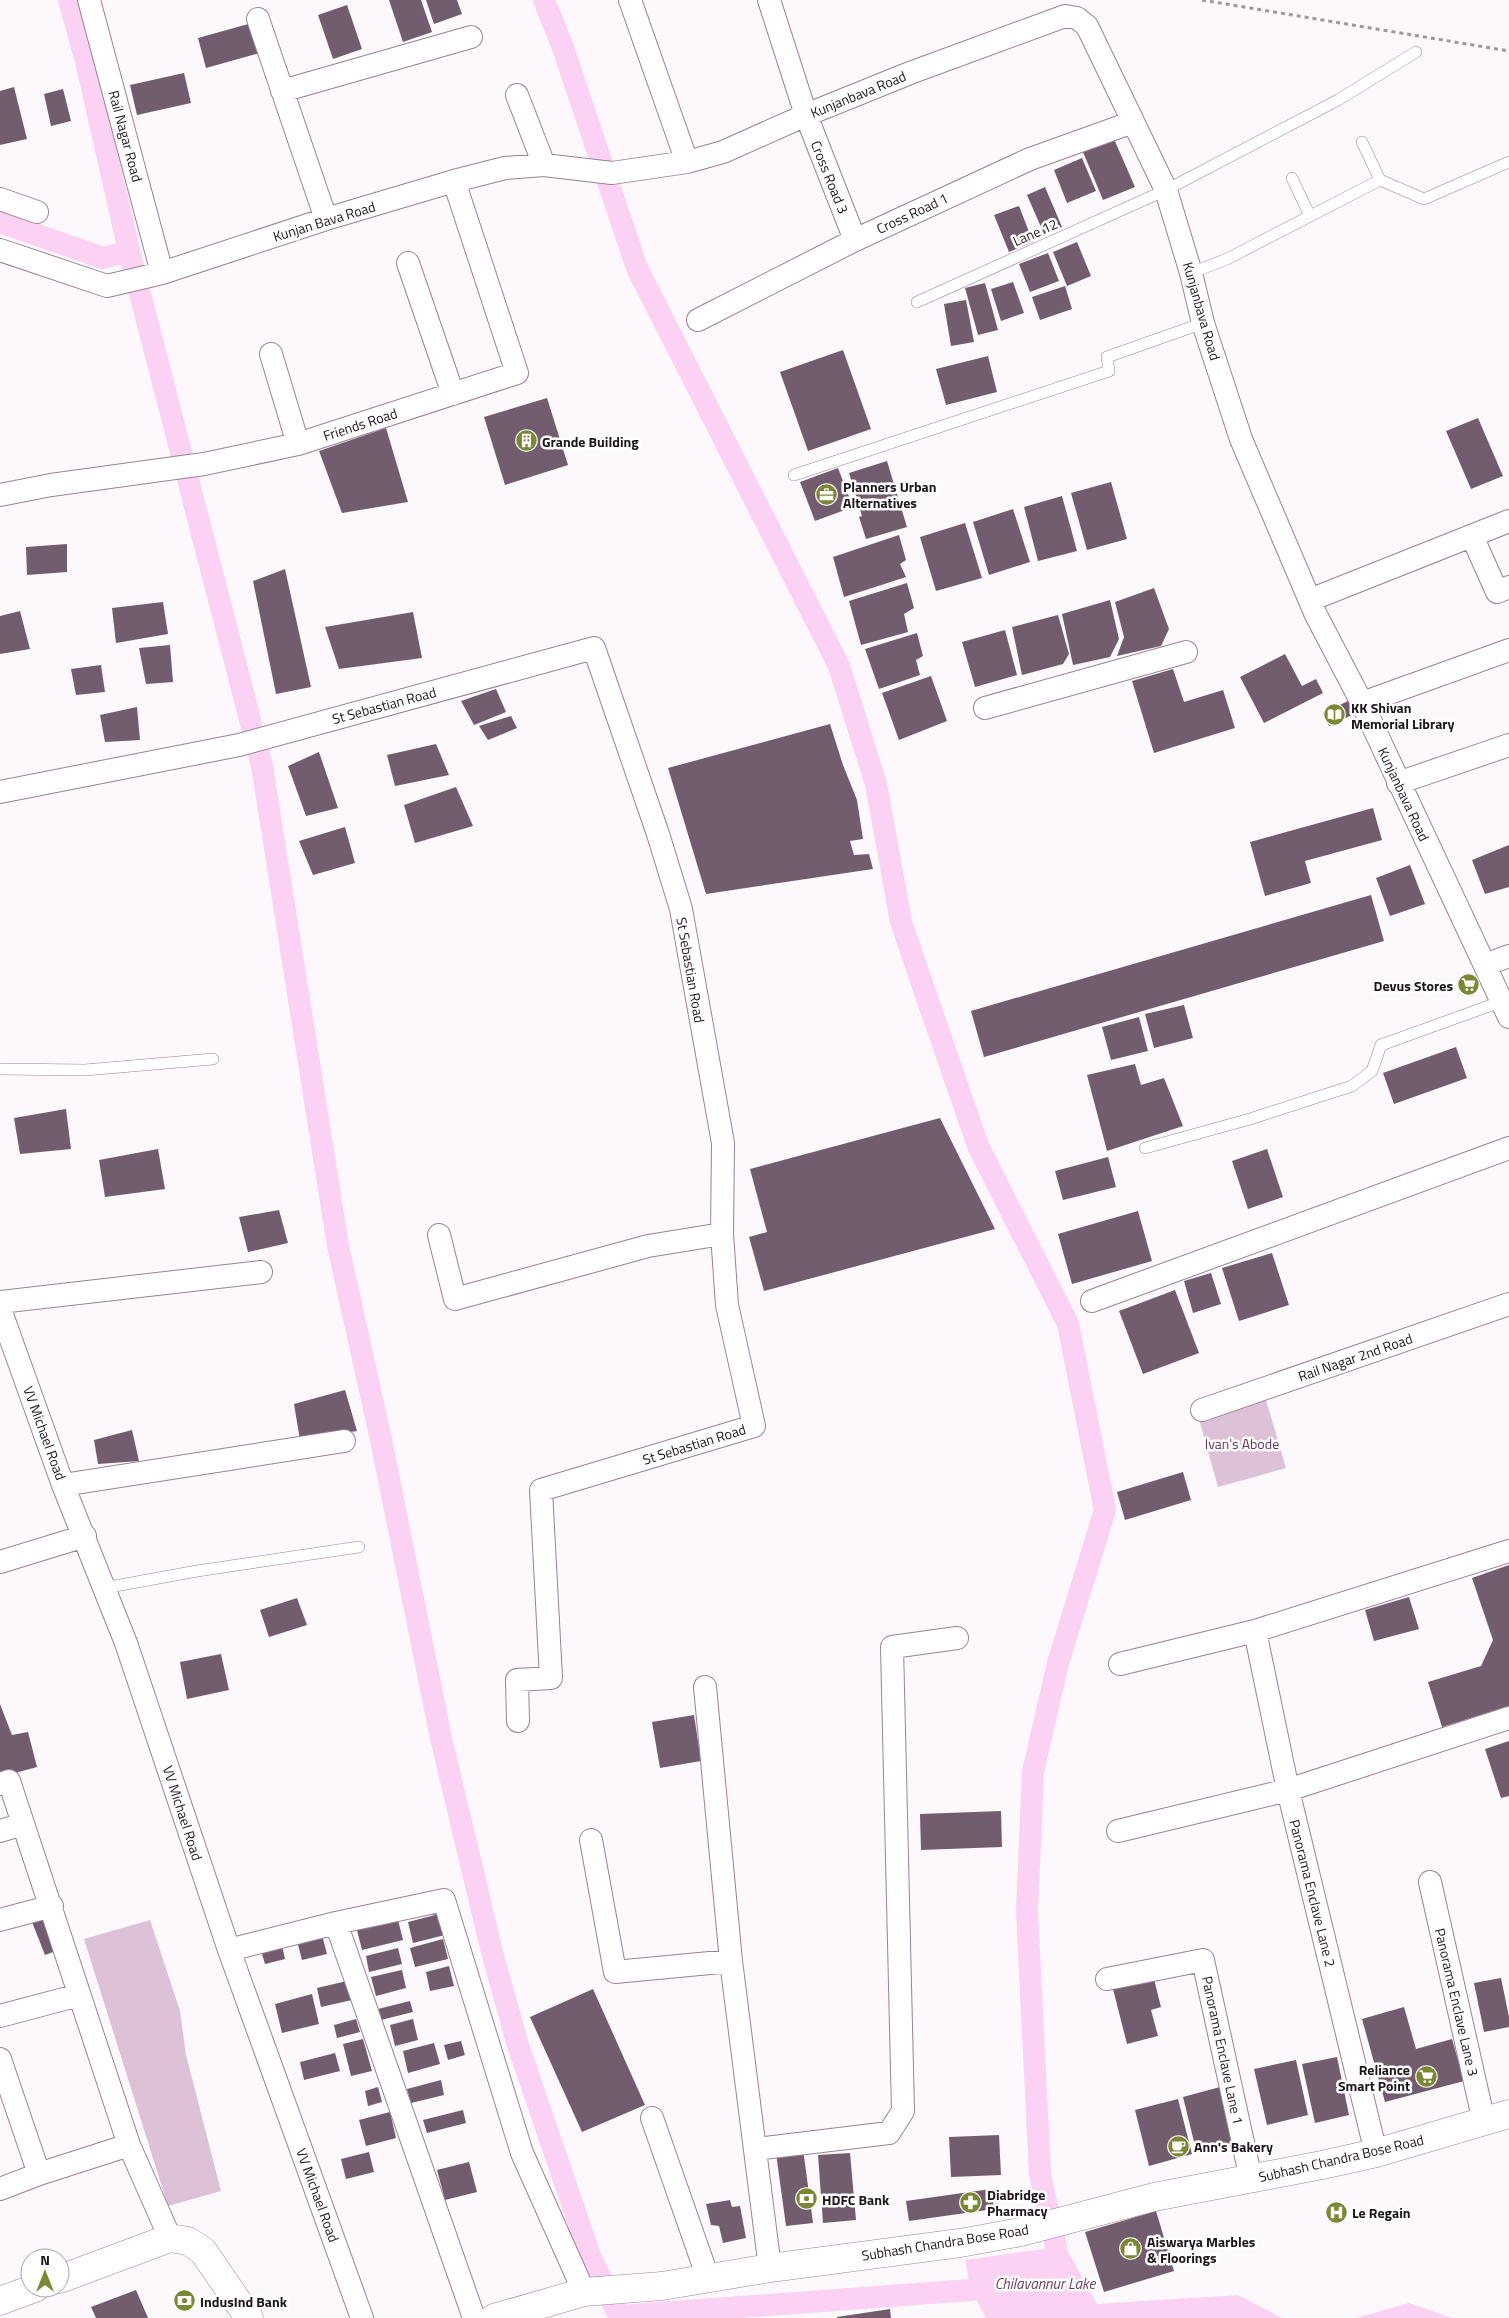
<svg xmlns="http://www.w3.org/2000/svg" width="1509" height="2318" font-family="'Titillium Web',sans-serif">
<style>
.green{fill:#dcc1d7}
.water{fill:#fbd1f4}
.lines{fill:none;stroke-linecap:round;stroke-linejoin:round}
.canal{stroke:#fbd1f4;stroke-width:22}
.building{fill:#715d6e}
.service-casing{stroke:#988395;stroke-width:12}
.minor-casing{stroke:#988395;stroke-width:24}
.secondary-casing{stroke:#988395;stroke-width:29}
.path{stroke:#9d989c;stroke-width:3;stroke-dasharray:4 4;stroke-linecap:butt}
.service{stroke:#fff;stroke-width:11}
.minor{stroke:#fff;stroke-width:22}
.secondary{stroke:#fff;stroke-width:28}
.labels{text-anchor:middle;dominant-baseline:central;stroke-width:5;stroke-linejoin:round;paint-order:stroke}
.street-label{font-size:14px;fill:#1d151b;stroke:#fff}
.poi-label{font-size:14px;font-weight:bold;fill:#1d151b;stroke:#fff;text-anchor:start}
.park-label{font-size:14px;fill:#673461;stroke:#fff}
.water-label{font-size:15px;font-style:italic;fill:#6e3b68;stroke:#fff}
</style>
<rect width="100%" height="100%" fill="#fcf8fc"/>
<path class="green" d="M1266,1400L1286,1468L1218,1487L1199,1419Z
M150,1920L180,2011L186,2055L221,2191L168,2206L84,1939Z"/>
<path class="water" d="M1065,2246L1097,2304L1238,2295L1282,2318H986L971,2290L965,2260Z
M1409,2303L1452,2318H1356Z"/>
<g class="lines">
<path class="canal" d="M69,0L86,61L129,251L262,766L338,1246L380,1435L441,1738L492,1952L517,2042L590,2256L619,2316L971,2290
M544,0L562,45L637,268L839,666L876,784L901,922L978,1146L1068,1324L1105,1510L1058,1663L1033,1772L1027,1911L1040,2174L1056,2247
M0,222L103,258L129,251"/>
</g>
<path class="building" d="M389,0H421L432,32L403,42Z
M426,0H457L462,14L434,24Z
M347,5L362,49L333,59L318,15Z
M252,23L260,53L206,68L198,38Z
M184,73L191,103L137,115L130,85Z
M14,87L27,139L0,145V91Z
M63,89L71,121L51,126L44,94Z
M1114,139L1135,187L1103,200L1083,152Z
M1082,158L1096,191L1067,203L1054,170Z
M1045,187L1062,227L1044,234L1027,195Z
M1019,206L1033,242L1009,252L994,215Z
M1077,242L1091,276L1067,286L1053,252Z
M1048,253L1059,281L1030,292L1019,264Z
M1013,282L1024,313L1001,321L991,289Z
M985,283L998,330L978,335L965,288Z
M1065,286L1072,309L1040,320L1032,297Z
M966,300L974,342L951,346L944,304Z
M843,350L871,429L808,451L780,372Z
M988,356L997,392L946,405L936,369Z
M547,398L568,465L505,485L484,417Z
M1478,418L1503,476L1471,489L1446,431Z
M386,428L408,502L342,513L319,451Z
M887,461L907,527L866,539L859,517L862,516L849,473Z
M838,468L853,507L815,521L800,482Z
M1111,482L1127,539L1087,550L1071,493Z
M1062,496L1077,551L1038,561L1024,507Z
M1013,509L1030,562L989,575L973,522Z
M965,523L982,578L936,591L920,537Z
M899,535L906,560L900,564L906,577L844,597L833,557Z
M67,544V572L27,575L26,547Z
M285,569L311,687L276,694L253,581Z
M907,583L914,608L904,614L908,632L861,645L849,601Z
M1154,588L1169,629L1161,646L1117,656L1124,637L1115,602Z
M1110,600L1119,639L1110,657L1073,665L1062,614Z
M163,602L168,634L116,643L112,608Z
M20,611L30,649L0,654V616Z
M413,612L422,658L339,669L325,627Z
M1058,615L1069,654L1063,664L1022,675L1012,627Z
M1005,630L1017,675L975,687L962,642Z
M917,633L923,656L916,660L920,675L879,689L865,649Z
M170,645L173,682L146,684L139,648Z
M1285,654L1302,686L1316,679L1323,693L1264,723L1240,677Z
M101,665L105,692L76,695L71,669Z
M1173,669L1184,702L1223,690L1235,728L1154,753L1132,681Z
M931,676L947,721L899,740L882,693Z
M496,689L506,712L474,725L461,701Z
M1348,701L1354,714L1329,726L1323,713Z
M137,707L140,740L105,742L100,715Z
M511,716L517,728L488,740L479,726Z
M830,724L843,765L857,800L863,839L850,841L854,855L869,854L873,869L706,894L668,768Z
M436,744L449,775L395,786L387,755Z
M319,752L338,808L306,816L288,766Z
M456,787L473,826L415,843L404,805Z
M1373,808L1382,840L1305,861L1311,883L1265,896L1250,842Z
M345,827L355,863L313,875L299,841Z
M1509,845V887L1485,894L1472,860Z
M1410,865L1425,904L1390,916L1376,878Z
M1371,895L1384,941L984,1057L971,1011Z
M1184,1005L1193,1038L1154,1048L1145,1014Z
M1139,1017L1148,1051L1111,1060L1102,1027Z
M1456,1047L1467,1078L1394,1104L1383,1073Z
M1135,1064L1141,1085L1164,1078L1183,1126L1107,1151L1087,1075Z
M66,1109L71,1149L20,1154L14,1118Z
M940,1118L995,1229L764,1291L749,1237L767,1232L750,1169Z
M158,1149L165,1189L105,1197L99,1160Z
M1267,1149L1283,1197L1248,1209L1232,1161Z
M1108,1157L1116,1187L1063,1200L1055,1171Z
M279,1210L288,1243L248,1252L239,1217Z
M1138,1211L1152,1261L1072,1284L1058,1234Z
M1272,1253L1289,1305L1239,1321L1222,1268Z
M1211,1273L1221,1304L1193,1313L1184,1281Z
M1175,1290L1199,1353L1143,1374L1119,1311Z
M345,1390L357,1431L300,1440L294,1404Z
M132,1430L139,1461L98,1464L94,1440Z
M1183,1472L1191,1500L1125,1520L1117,1492Z
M1509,1565V1706L1442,1727L1428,1682L1481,1666L1493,1640L1472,1578Z
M1409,1597L1419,1629L1374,1641L1365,1610Z
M297,1598L307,1625L269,1637L260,1610Z
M221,1654L229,1690L187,1699L180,1662Z
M0,1704L12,1735L28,1732L37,1767L0,1777Z
M694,1715L701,1761L660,1768L652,1722Z
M1509,1741V1796L1501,1798L1485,1749Z
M1001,1811L1002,1847L921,1850L920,1814Z
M439,1914L445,1935L413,1943L408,1922Z
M44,1918L56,1951L45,1955L32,1922Z
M398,1920L403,1940L362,1950L357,1930Z
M321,1931L327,1954L302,1960L296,1937Z
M443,1939L448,1959L415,1967L410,1948Z
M281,1941L285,1959L265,1964L260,1947Z
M398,1948L402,1964L369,1972L366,1956Z
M449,1966L454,1986L430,1991L426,1972Z
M402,1970L406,1988L376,1996L371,1977Z
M1501,1978L1509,2017V2027L1484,2032L1474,1983Z
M1154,1979L1161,2007L1151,2010L1158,2036L1127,2044L1113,1989Z
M347,1981L352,2000L321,2007L317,1988Z
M593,1989L645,2105L582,2132L530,2017Z
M312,1994L319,2024L282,2033L275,2004Z
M410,2001L413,2012L381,2020L378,2009Z
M1404,2007L1416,2049L1452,2039L1464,2081L1385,2102L1362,2019Z
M356,2019L360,2032L337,2038L334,2025Z
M413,2019L418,2040L395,2046L390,2025Z
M363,2039L372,2071L351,2076L343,2044Z
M461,2041L465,2055L448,2060L444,2045Z
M434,2043L440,2064L408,2073L403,2051Z
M335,2053L340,2071L304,2080L300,2062Z
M1337,2057L1349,2115L1315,2123L1302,2064Z
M1296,2060L1308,2115L1267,2125L1254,2069Z
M441,2080L444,2095L411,2103L407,2089Z
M378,2087L382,2102L368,2106L365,2091Z
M1220,2087L1234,2144L1197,2154L1183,2097Z
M1178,2099L1192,2154L1149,2166L1135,2110Z
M463,2110L466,2123L427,2133L423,2120Z
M390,2112L396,2138L366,2146L359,2120Z
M999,2135L1001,2175L951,2177L949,2137Z
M803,2149L813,2223L786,2226L776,2153Z
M369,2152L374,2172L346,2179L341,2159Z
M850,2153L856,2220L823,2223L818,2155Z
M469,2162L477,2192L445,2200L437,2170Z
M991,2189L994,2209L909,2221L906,2201Z
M730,2200L732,2207L740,2206L746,2238L723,2243L719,2226L711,2225L706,2204Z
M1156,2211L1174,2271L1104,2292L1085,2232Z
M136,2290L148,2318H96L91,2307Z
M890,2309L891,2318H837V2317Z"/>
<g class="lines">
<defs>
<path id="service" d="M1362,142L1380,180
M1292,178L1310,216
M1191,273L1227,259L1380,180L1424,199L1509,162
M917,302L1166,190L1338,100L1416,52
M794,475L1109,371L1107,357L1203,323
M0,1069L85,1070L213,1059
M1145,1148L1250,1119L1352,1086L1372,1071L1381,1045L1500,1002
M104,1588L197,1571L359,1547"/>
<path id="minor" d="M89,0L162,273
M630,0L687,162
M769,0L806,115L855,240
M258,19L326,219
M282,91L471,37
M517,95L544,165
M0,199L37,212
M0,250L107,286L162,273L326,219L454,181L505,168L544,165L612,173L687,162L723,152L806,115L910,73L1065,16L1077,18L1087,26L1166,190L1191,273L1203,323L1241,439L1316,615L1362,703L1509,1017
M408,263L453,394
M698,320L855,240L1030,159L1133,122
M271,354L298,444
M0,495L51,485L204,464L298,444L517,373L454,181
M1472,536L1497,592L1509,587
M1310,600L1509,521
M1362,703L1509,650
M985,708L1186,652
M1398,783L1509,745
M0,792L239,745L594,648L658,834L681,909L723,1143L722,1234L727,1305L754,1426L541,1490L551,1678L517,1680L518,1721
M1485,965L1509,956
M439,1235L455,1299L648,1246L722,1234
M1092,1301L1509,1148
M0,1302L261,1272
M0,1309L63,1485L126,1643L229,1950L362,2318
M1202,1410L1509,1304
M63,1485L344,1441
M0,1562L85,1536
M1255,1631L1288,1790L1376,2153
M1120,1664L1255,1631L1509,1551
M705,1687L731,1961L770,2268
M0,1784L9,1781L129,2145L170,2238
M0,1831L23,1824
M1118,1831L1288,1790L1509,1718
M591,1840L615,1972L731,1961
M1430,1882L1484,2122
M0,1920L52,1906
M336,1923L474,2318
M229,1950L336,1923L444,1900L522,2153L584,2292
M1107,1979L1203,1960L1251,2179
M0,2016L79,1995
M0,2059L39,2174
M652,2118L708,2278
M756,2149L889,2133L903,2111L892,1647L957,1638
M0,2189L39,2174L129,2145"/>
<path id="secondary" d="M60,2279L170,2238L188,2241L203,2251L249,2318
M0,2301L35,2288
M494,2318L584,2292L662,2286L770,2268L960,2243L1021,2232L1154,2197L1322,2165L1376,2153L1509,2114"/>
</defs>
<use href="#service" class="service-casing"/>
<use href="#minor" class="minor-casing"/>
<use href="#secondary" class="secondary-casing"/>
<path class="path" d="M1202,0L1509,51"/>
<use href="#service" class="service"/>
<use href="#minor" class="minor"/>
<use href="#secondary" class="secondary"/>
</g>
<defs>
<symbol id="building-disc" viewBox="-11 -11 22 22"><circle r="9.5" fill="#7c8733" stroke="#fff"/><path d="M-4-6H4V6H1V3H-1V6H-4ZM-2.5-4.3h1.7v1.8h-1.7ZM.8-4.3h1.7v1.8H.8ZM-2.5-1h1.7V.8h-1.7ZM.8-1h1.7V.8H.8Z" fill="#fff"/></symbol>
<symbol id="office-disc" viewBox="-11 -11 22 22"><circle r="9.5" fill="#7c8733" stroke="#fff"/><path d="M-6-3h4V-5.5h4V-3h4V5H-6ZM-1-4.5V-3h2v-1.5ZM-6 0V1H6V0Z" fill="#fff"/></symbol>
<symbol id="library-disc" viewBox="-11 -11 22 22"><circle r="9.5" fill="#7c8733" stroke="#fff"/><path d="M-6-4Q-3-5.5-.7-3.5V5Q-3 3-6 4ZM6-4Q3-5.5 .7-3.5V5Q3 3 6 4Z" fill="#fff"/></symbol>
<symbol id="supermarket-disc" viewBox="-11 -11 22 22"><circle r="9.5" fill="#7c8733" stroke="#fff"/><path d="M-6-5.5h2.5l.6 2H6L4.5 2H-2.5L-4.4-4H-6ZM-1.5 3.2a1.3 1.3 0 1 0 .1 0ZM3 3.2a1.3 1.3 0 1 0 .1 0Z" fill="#fff"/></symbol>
<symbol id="cafe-disc" viewBox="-11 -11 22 22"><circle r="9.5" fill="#7c8733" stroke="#fff"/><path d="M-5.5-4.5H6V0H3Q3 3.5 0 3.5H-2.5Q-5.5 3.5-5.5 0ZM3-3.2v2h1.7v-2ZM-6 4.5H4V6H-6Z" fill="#fff"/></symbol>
<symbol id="bank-disc" viewBox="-11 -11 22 22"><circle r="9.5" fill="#7c8733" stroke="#fff"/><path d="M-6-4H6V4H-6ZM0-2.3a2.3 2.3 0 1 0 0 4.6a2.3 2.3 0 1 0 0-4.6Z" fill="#fff"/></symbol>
<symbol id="pharmacy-disc" viewBox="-11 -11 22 22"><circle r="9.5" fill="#7c8733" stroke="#fff"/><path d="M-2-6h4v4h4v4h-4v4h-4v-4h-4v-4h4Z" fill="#fff"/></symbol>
<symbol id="hospital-disc" viewBox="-11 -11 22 22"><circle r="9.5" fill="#7c8733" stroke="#fff"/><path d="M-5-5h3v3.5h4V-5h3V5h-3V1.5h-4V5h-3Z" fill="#fff"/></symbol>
<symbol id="shop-disc" viewBox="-11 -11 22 22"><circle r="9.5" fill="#7c8733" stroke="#fff"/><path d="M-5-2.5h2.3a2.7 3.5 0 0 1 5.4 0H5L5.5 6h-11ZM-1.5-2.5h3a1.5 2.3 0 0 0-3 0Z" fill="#fff"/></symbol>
</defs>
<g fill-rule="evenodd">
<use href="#building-disc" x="514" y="428" width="25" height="25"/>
<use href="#office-disc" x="814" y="482" width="25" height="25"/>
<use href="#library-disc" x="1322" y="702" width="25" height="25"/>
<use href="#supermarket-disc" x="1456" y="972" width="25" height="25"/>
<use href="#supermarket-disc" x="1414" y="2064" width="25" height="25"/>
<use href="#cafe-disc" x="1166" y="2134" width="25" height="25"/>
<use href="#bank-disc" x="794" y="2186" width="25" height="25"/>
<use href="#pharmacy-disc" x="958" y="2190" width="25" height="25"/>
<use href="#hospital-disc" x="1324" y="2200" width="25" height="25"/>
<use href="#shop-disc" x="1118" y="2236" width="25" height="25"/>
<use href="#bank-disc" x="172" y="2288" width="25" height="25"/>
</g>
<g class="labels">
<g class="street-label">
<text transform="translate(858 94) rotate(-22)">Kunjanbava Road</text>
<text transform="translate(126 136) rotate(75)">Rail Nagar Road</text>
<text transform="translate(830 177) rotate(68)">Cross Road 3</text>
<text transform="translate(912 213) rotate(-25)">Cross Road 1</text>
<text transform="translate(324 221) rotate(-17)">Kunjan Bava Road</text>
<text transform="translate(1035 232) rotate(-24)">Lane 12</text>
<text transform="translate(1202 311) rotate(74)">Kunjanbava Road</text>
<text transform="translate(360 424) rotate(-18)">Friends Road</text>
<text transform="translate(384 705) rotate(-15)">St Sebastian Road</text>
<text transform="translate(1404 794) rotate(65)">Kunjanbava Road</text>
<text transform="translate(691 970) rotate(80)">St Sebastian Road</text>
<text transform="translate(1355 1357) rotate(-19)">Rail Nagar 2nd Road</text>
<text transform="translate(45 1433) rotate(70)">VV Michael Road</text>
<text transform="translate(694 1444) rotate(-17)">St Sebastian Road</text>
<text transform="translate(183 1813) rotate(72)">VV Michael Road</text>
<text transform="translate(1313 1893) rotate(76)">Panorama Enclave Lane 2</text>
<text transform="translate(1457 2002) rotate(77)">Panorama Enclave Lane 3</text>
<text transform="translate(1223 2050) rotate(78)">Panorama Enclave Lane 1</text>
<text transform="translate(1341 2158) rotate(-13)">Subhash Chandra Bose Road</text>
<text transform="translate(318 2195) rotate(70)">VV Michael Road</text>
<text transform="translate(945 2242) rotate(-9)">Subhash Chandra Bose Road</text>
</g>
<g class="poi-label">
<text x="542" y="441">Grande Building</text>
<text x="843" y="486">Planners Urban<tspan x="843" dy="16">Alternatives</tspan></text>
<text x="1351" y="707">KK Shivan<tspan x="1351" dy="16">Memorial Library</tspan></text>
<text x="1453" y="985" text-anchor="end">Devus Stores</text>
<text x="1410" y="2069" text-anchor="end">Reliance<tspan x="1410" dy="16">Smart Point</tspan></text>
<text x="1194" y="2146">Ann's Bakery</text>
<text x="987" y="2194">Diabridge<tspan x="987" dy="16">Pharmacy</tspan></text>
<text x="822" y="2199">HDFC Bank</text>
<text x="1352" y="2212">Le Regain</text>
<text x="1147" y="2241">Aiswarya Marbles<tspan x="1147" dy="16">&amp; Floorings</tspan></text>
<text x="200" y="2301">IndusInd Bank</text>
</g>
<g class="park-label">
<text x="1242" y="1443">Ivan's Abode</text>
</g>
<g class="water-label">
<text x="1045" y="2283">Chilavannur Lake</text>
</g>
</g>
<g transform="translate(45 2273)"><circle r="24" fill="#ffffff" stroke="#a5a1a4"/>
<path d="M0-4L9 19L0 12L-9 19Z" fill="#7c8733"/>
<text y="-8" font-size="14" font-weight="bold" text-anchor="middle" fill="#1d151b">N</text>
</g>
</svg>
